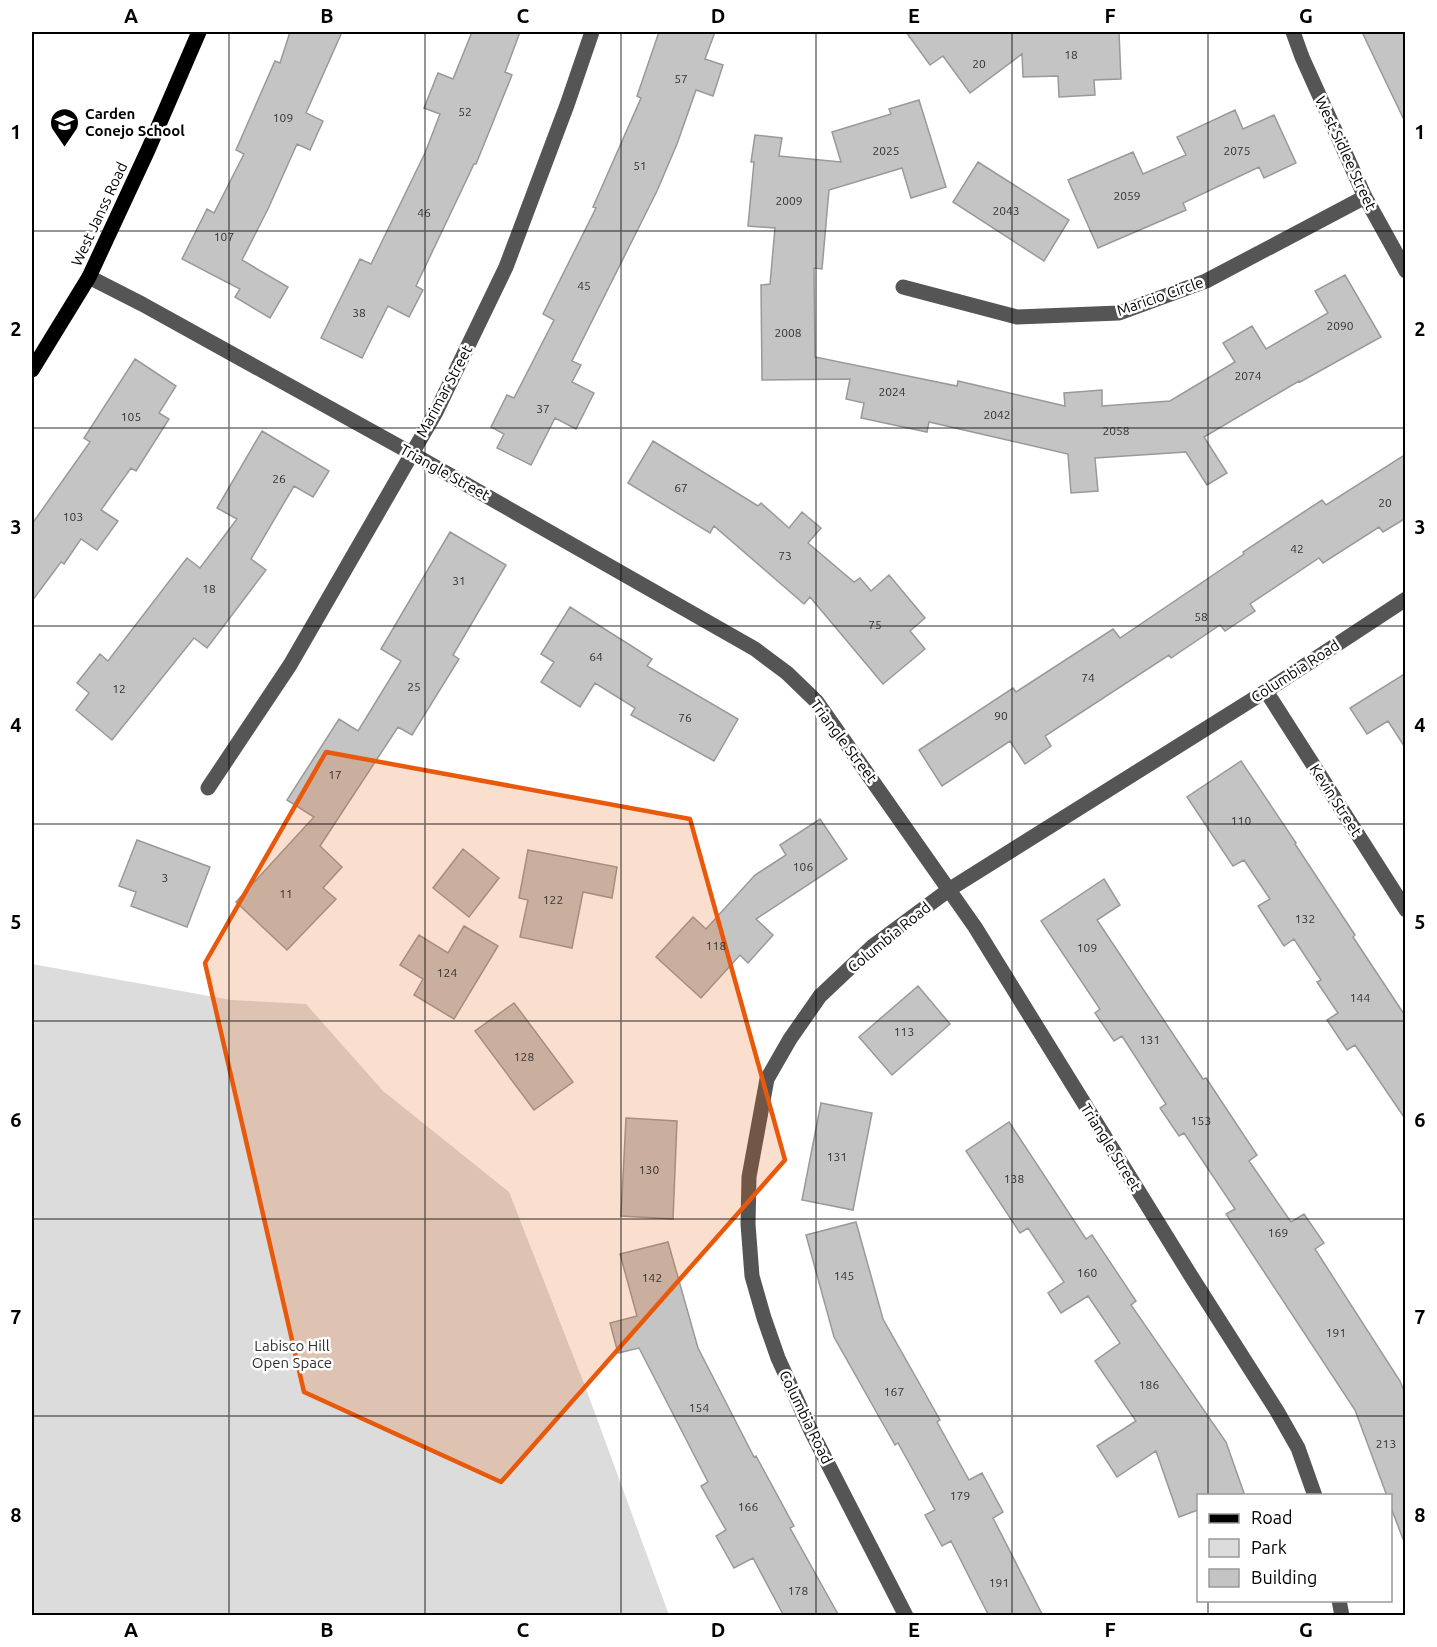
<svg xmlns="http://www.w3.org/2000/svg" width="1437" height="1647" font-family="Ubuntu,sans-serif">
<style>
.green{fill:#dcdcdc}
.building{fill:#c4c4c4;stroke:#999;stroke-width:1.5}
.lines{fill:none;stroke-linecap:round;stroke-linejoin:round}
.minor{stroke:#555;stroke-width:15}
.major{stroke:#000;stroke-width:15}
.marked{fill:#e8590c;fill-opacity:0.2;stroke:#e8590c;stroke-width:4.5;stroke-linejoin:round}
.grid{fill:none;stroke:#000;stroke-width:1.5;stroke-opacity:0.55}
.labels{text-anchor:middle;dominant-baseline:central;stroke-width:5;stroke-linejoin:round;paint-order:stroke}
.number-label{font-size:12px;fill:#313131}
.poi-label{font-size:15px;font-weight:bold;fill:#000;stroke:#fff;text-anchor:start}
.street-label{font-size:15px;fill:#000;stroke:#fff}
.park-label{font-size:15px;fill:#333;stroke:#fff}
.neatline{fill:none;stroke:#000;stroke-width:2}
.grid-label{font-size:20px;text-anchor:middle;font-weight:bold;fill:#000}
</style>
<rect width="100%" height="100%" fill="#fff"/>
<path class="green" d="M32,964L231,1000L306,1004L383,1091L509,1192L585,1386L669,1615H32Z"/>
<path class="building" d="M290,32H342L306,113L323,121L310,150L297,144L268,209L242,260L288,287L270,318L235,297L240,289L182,259L207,209L214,213L244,154L236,150L275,61L280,63Z
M472,32H520L505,72L512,75L476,164H474L416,286L423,290L409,317L388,306L362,358L321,338L360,259L371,264L425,153L440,114L424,108L438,73L453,79Z
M659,32H715L705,59L723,65L713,96L696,90L677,144L657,191L572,361L581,365L572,382L594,393L576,429L555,418L531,465L497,448L504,434L491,427L507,395L514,398L554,320L543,314L596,208L593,207L641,98L637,96Z
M906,32H1119L1121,79L1094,80L1095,95L1059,97L1058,76L1023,77L1022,54L970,93L943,56L930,65Z
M1362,32H1406V124Z
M919,100L946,187L911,198L902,168L829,190L822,269L814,268L815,357L957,386L958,381L1065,406L1064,393L1102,390V406L1170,401L1235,362L1223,343L1252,326L1266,349L1328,313L1315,291L1345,275L1381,337L1300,382L1299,381L1204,437L1227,473L1207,485L1186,452L1095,458L1098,491L1071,493L1068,454L929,422L927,432L861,418L864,403L846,399L850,379L762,380L761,285L770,284L775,228L748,226L754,162H751L755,135L782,138L779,156L841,162L832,132L891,114L889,109Z
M1235,110L1243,129L1274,115L1296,163L1264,178L1259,167L1183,203L1186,210L1098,248L1068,180L1133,152L1143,174L1186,155L1177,137Z
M978,162L1069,220L1044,261L953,202Z
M135,359L176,386L159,413L169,419L136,471L131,468L101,510L118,521L97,550L81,539L64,564L61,562L32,601V524L90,442L84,438Z
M262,431L329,471L313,497L294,486L251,559L266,570L207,648L194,638L112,740L76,710L89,693L77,683L100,654L108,661L187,558L200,568L237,519L217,508Z
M653,441L758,506L761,503L789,528L802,512L821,528L808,543L854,582L860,578L871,591L889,575L925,618L910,631L925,649L883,684L810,597L804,604L714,526L710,533L628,483Z
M1406,454V518L1383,532L1379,527L1323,563L1319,558L1250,604L1255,611L1225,631L1220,625L1171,658L1169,655L1045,736L1051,746L1025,764L1010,741L942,786L919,750L1013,688L1016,692L1113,629L1120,638L1244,554L1243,552L1322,500L1326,505Z
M450,532L506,565L453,655L459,659L412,735L398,727L320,846L342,867L323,888L336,899L287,950L236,902L314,817L287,800L339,719L358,731L401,661L381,649Z
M570,607L652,659L647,666L738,719L714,761L631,715L635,708L595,683L580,707L541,682L554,662L541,654Z
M1406,673V749L1388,721L1367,734L1350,708Z
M1241,761L1296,843L1295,844L1355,935L1353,937L1406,1017V1120L1355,1045L1347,1050L1327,1020L1338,1013L1317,982L1321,980L1294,939L1284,946L1258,906L1270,899L1244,860L1233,866L1187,797Z
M820,819L847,859L756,919L773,935L748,963L740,955L701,998L656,957L693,917L706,929L755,875L786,855L780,845Z
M137,840L210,867L187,927L131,906L136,892L119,886Z
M463,849L499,878L469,917L433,888Z
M528,850L617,867L612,898L583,892L572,948L520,937L528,900L519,898Z
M1104,879L1120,905L1097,920L1203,1079L1206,1078L1257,1155L1249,1161L1291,1222L1304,1214L1324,1243L1315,1249L1400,1381L1406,1396V1538L1403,1539L1390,1505V1496H1387L1355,1410L1226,1214L1235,1209L1184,1133L1179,1136L1160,1108L1166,1104L1122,1036L1114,1041L1095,1013L1100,1009L1041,921Z
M464,926L498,946L454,1019L414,995L423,979L400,965L419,935L448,953Z
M918,986L950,1024L892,1075L859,1037Z
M514,1003L573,1082L534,1110L475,1031Z
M821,1103L872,1113L853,1210L802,1200Z
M626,1118L677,1121L673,1219L621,1216Z
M1009,1122L1086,1239L1092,1235L1136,1301L1131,1305L1226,1442L1245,1496H1198V1510L1179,1517L1156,1451L1117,1477L1097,1446L1136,1421L1095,1361L1120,1343L1088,1296L1061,1313L1048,1293L1064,1282L1028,1228L1020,1233L966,1151Z
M856,1222L883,1319L940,1420L937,1422L969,1480L982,1473L1003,1512L993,1518L1043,1616H989L951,1541L942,1546L925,1515L935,1510L898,1443L895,1445L834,1337L806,1235Z
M668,1242L698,1348L754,1457L756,1456L794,1526L790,1528L839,1616H784L753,1558L734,1568L716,1536L726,1530L701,1486L708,1482L639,1348L618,1353L610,1323L637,1316L620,1254Z"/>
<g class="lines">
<path class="minor" d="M1293,32L1302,57L1365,197L1406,271
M89,277L142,304L411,453L755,649L787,673L817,702L975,927L1191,1276L1277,1411L1298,1448L1315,1496
M903,287L1017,317L1119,313L1206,281L1365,197
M1266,691L1406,910
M208,788L290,665L436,412L506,267L567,105L592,32
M1339,1600L1342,1616
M906,1616L811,1431L778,1358L764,1318L752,1276L748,1224L749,1177L767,1079L790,1039L820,996L873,946L950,889L1266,691L1406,599"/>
<path class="major" d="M32,370L89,277L148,150L199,32"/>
</g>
<path class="marked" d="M326,752L690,819L785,1160L501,1482L304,1392L205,963Z"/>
<path class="grid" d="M229,32V1616M425,32V1616M621,32V1616M816,32V1616M1012,32V1616M1208,32V1496M32,231H1406M32,428H1406M32,626H1406M32,824H1406M32,1021H1406M32,1219H1406M32,1416H1406M1208,1600V1616"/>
<defs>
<symbol id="school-pin" viewBox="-11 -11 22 30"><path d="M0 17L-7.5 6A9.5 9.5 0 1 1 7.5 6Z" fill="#000" stroke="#fff"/><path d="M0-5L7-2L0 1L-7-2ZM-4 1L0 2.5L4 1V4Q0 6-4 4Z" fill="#fff"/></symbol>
</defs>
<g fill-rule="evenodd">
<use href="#school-pin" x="48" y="106" width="33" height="45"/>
</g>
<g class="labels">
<g class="number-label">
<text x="1071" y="54">18</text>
<text x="979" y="63">20</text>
<text x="681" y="78">57</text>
<text x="465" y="111">52</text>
<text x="283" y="117">109</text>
<text x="886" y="150">2025</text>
<text x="1237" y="150">2075</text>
<text x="640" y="165">51</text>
<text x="1127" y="195">2059</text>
<text x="789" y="200">2009</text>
<text x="1006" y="210">2043</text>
<text x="424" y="212">46</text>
<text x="224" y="236">107</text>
<text x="584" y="285">45</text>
<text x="359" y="312">38</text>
<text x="1340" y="325">2090</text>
<text x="788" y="332">2008</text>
<text x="1248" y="375">2074</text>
<text x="892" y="391">2024</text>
<text x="543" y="408">37</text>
<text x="997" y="414">2042</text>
<text x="131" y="416">105</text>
<text x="1116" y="430">2058</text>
<text x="279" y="478">26</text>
<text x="681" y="487">67</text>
<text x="1385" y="502">20</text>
<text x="73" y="516">103</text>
<text x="1297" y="548">42</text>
<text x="785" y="555">73</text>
<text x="459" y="580">31</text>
<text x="209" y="588">18</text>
<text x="1201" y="616">58</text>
<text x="875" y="624">75</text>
<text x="596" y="656">64</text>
<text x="1088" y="677">74</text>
<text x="414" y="686">25</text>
<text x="119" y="688">12</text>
<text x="1001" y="715">90</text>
<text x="685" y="717">76</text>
<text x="335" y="774">17</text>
<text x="1241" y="820">110</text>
<text x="803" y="866">106</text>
<text x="165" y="877">3</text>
<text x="286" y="893">11</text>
<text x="553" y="899">122</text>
<text x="1305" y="918">132</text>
<text x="716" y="945">118</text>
<text x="1087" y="947">109</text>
<text x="447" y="972">124</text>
<text x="1360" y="997">144</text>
<text x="904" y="1031">113</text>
<text x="1150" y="1039">131</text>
<text x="524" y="1056">128</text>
<text x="1201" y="1120">153</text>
<text x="837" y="1156">131</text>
<text x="649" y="1169">130</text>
<text x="1014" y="1178">138</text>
<text x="1278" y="1232">169</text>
<text x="1087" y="1272">160</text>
<text x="844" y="1275">145</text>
<text x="652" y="1277">142</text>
<text x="1336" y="1332">191</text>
<text x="1149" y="1384">186</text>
<text x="894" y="1391">167</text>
<text x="699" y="1407">154</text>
<text x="1386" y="1443">213</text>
<text x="960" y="1495">179</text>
<text x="748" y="1506">166</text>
<text x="999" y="1582">191</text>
<text x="798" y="1590">178</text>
</g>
<g class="poi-label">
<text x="85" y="113">Carden<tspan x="85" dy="17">Conejo School</tspan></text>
</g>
<g class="street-label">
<text transform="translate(1346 153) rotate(65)">West Sidlee Street</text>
<text transform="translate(99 214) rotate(-65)">West Janss Road</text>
<text transform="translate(1160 296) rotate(-19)">Maricio Circle</text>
<text transform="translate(444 391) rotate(-62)">Marimar Street</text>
<text transform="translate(445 472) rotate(29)">Triangle Street</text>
<text transform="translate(1295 671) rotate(-33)">Columbia Road</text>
<text transform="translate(844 741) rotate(53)">Triangle Street</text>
<text transform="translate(1336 800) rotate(57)">Kevin Street</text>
<text transform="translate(889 937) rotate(-39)">Columbia Road</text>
<text transform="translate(1111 1147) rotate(58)">Triangle Street</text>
<text transform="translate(806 1417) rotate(64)">Columbia Road</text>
</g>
<g class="park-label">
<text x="292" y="1345">Labisco Hill<tspan x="292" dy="17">Open Space</tspan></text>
</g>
</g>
<rect width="1437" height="1647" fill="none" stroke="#ffffff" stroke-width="66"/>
<rect x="1197" y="1494" width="195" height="108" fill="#ffffff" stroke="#999999" stroke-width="1.5"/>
<rect x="1209" y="1514" width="30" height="9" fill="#000000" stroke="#999999" stroke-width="1.5"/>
<text x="1251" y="1524" font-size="18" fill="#000000">Road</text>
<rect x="1209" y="1539" width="30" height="18" fill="#dcdcdc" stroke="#999999" stroke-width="1.5"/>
<text x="1251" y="1554" font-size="18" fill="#000000">Park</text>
<rect x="1209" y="1569" width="30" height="18" fill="#c4c4c4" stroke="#999999" stroke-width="1.5"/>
<text x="1251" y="1584" font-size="18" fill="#000000">Building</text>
<rect x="33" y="33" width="1371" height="1581" class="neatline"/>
<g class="grid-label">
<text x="131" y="23">A</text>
<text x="327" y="23">B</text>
<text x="523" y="23">C</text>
<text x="718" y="23">D</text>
<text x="914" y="23">E</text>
<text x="1110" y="23">F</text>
<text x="1306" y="23">G</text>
<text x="16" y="139">1</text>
<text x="1420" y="139">1</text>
<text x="16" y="336">2</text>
<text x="1420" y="336">2</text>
<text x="16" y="534">3</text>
<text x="1420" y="534">3</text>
<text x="16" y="732">4</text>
<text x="1420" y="732">4</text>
<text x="16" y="929">5</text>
<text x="1420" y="929">5</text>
<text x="16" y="1127">6</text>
<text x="1420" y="1127">6</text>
<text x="16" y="1324">7</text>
<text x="1420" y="1324">7</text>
<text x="16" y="1522">8</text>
<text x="1420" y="1522">8</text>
<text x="131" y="1637">A</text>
<text x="327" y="1637">B</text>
<text x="523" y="1637">C</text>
<text x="718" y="1637">D</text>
<text x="914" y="1637">E</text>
<text x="1110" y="1637">F</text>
<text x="1306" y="1637">G</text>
</g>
</svg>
